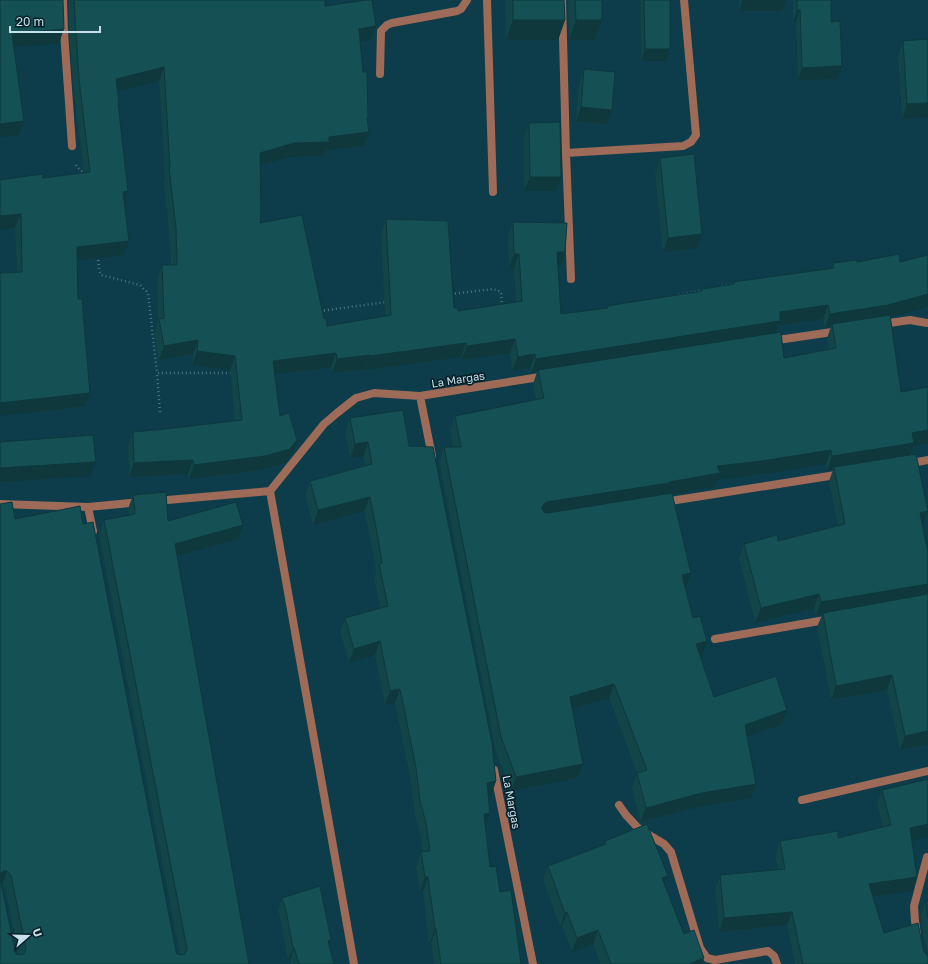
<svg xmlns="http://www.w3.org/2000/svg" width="928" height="964" font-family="'Golos Text',sans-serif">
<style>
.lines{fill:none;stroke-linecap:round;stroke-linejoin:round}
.path{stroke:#4c7582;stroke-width:2.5;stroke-dasharray:1 3;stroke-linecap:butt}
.minor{stroke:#9e6b58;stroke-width:8}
.wall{fill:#114548;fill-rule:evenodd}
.shaded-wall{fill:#0e383b}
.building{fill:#145054;stroke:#0e383b}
.labels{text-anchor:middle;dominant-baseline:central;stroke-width:3.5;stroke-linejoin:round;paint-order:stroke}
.street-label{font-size:11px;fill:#c4e0eb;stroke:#082129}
</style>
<rect width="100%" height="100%" fill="#0d3c4a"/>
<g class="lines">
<path class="path" d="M76,165L77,167L85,174
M98,256L99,269L101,275L140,285L148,293L157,373
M722,286L735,284
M451,294L493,289L501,292L502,306
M679,295L704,290
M320,311L387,302
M160,412L157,373H234"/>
<path class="minor" d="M63,0L64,32L72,146
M487,0L493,192
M562,0L566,153L571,279
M380,74L381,31L387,25L392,23L457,11L461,9L467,0
M566,153L683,146L691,142L696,135L684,0
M882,324L910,320L927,323H928
M771,341L839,331
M420,396L432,456
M907,464L928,460
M270,491L354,964
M156,501L270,491L324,424L337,413L356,398L374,393L420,396L546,376
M664,502L842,474
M0,504L88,507L141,502
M88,507L93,531
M715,639L831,619
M494,770L533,964
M802,800L928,771
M619,805L626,815L639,829L664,844L671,852L700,948L707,958L715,960L768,951L774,956L777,964
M917,935L915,921L914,906L927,857"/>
</g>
<path class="wall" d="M69,0H325V6L376,26L370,40L360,42L369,132L364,146L326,150L324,156L289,157L260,166V223L324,319L327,326L385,316L381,233L386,219L454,308L458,311L516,302L514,268H509L508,236L513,222L560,266H558L561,314L607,308V306L701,291L702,289L732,285L733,282L832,268L833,263L857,262L890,317L901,392L913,446L910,455L928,511L922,525L928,552V744L900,750L887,690L831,700L817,627L822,615L815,616L814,608L755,623L739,558L744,544L778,541L838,526L829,481L833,470L827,471L826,464L757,475L718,480L715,487L672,495L686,587H685L693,618L707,641L702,655L700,656L714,697L787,710L782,724L747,736L756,784L751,798L697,807L640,822L632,787L637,773L609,698L572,709L583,764L577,778L511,791L496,752L439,461L444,447H453L450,430L455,416L536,400L533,384L537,372L531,373L530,368L512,371L510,353L461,360V357L365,370V369L332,373L331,367L275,374L280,416L297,440L292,454L285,463L260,470L189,479L188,474L129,477L128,446L133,432L165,429L235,421L230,370L192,365L193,354L159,360L154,333L158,322L157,279L162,265H171L170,242L164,182L165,179L159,81L118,91L119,103L118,105L128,191L125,200L129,241L124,255L77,260L78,299L90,393L85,406L0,416V273L17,272L15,228L0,230L43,178L84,173L74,93L69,32ZM823,319L825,328L831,327L827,338L829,349L784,358L776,333L779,325Z
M505,0H564L565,20L558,40H506Z
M568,0H602V20L595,40H569Z
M640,0H670V49L666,61H641Z
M739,0H786L782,11H739Z
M793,0H831V22L842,66L837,79L798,80L796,22H793Z
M928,39V117L902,119L898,55L903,41Z
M584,69L612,110L607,124L576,121L579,83Z
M529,123L556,191H524V137Z
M660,158L697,248L663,252L655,172Z
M350,418L409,446L496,781L491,795L488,796L490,813L485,827L490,867L500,892L521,964H434L431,943L429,944L423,891L420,892L416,867L421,852H423L421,837L415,816L411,782L395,703L385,705L375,655L349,663L340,632L345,618L380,608L374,578L376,571L372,547L364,511L313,525L305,495L310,481L365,466L363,457L350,458L345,432Z
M133,495L168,521L238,539L177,556L249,964H0V504L15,519L176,951L177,954L180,955L99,534L104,520L129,515L128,509ZM1,885L5,889L19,954H16L15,951Z
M882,790L912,840V891L873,897L884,933L924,952L928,955L922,927L921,915L926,901H928V964H795L787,925L719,932L715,889L720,875L778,869L775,855L780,841L838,838L883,827L877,803Z
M605,841L668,876L665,884L684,934L702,964H600L593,944L572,952L562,926L560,927L543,880L548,866L604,844Z
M282,898L329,946L334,964H291L290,960H288L281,922L278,910Z"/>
<path class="shaded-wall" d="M743,0H786L782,11H739Z
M797,10H800L796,22H793Z
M513,20H565L558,40H506Z
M576,20H602L595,40H569Z
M376,26L370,40L354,43L359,29Z
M64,29L59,43L6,48L12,34Z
M645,49H670L666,61H641Z
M842,66L837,79L798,80L802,68Z
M164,67L159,81L111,93L116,79Z
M928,103V117L902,119L907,104Z
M581,107L612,110L607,124L576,121Z
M24,121L19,135L0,137V124Z
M369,132L364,146L326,150L324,156L289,157L255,167L260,153L294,143L329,137Z
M530,177H561L556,191H524Z
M128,191L123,205V192Z
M21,214L15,228L0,230V216Z
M702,234L697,248L663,252L668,238Z
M129,241L124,255L72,261L77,247Z
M557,252H565L560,266H552Z
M514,254H519L514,268H509Z
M928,294V307L883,319L832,324L831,327L825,328L830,314Z
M828,305L823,319L779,325L775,335L538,370L537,372L531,373L536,359L780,312Z
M515,339L510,353L461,360L467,346Z
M198,340L193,354L159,360L164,346Z
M466,343L461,357L365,370L370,356Z
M197,351L235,356L230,370L192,365Z
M336,353L331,367L268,375L273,361Z
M535,354L530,368L512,371L518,357Z
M370,355L365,369L332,373L337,359Z
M90,393L85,406L0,416V403Z
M928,430V443L913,446L909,458L834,467L833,470L827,471L832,456L912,433Z
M297,440L292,454L285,463L260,470L189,479L194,465Z
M368,442L363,457L350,458L355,444Z
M831,450L826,464L757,475L718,480L715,487L541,517L542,506L546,502L669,482L717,466Z
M193,460L188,474L129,477L134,463Z
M96,462L91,476L0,482V468Z
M370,497L364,511L313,525L318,510Z
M928,511L922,525L920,513Z
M243,525L238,539L170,558L175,544Z
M691,573L686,587L677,590L682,575Z
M928,584V597L823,613L822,615L815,616L821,602Z
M819,594L814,608L755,623L761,608Z
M380,641L375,655L349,663L354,649Z
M707,641L702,655L691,659L696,644Z
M892,675L887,690L831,700L836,686Z
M614,684L609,698L564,711L570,697Z
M400,689L395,703L385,705L390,691Z
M787,710L782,724L740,739L745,725Z
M928,731V744L900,750L905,736Z
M583,764L577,778L511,791L516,777Z
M496,781L491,795L482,797L487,783Z
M756,784L751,798L697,807L640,822L646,808L702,793Z
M490,813L485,827L484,814Z
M928,824V837L905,842L910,828Z
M4,871H7L2,885H0V874Z
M668,876L662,890V878Z
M425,877H428L423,891L420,892Z
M917,877L912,891L864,898L869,884Z
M567,912L562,926L560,927L565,913Z
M792,912L787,925L719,932L724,918Z
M435,929H436L431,943L429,944Z
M598,930L593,944L572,952L577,938Z
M331,940L327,952L328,941Z
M293,948H294L290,960H288Z
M704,958L702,964H689Z"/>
<path class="building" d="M0,0H63L64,29L12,34L24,121L0,124Z
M74,0H325V6L367,0H372L376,26L359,29L363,72H367L368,118H367L369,132L329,137V142L294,143L260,153L261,213L260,223L302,215L324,319L326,318L327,326L391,315L386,219L448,221L454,308H458V311L522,301L519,254H514L513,222L567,223L565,252H557L561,314L608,308L607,306L702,291V289L734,284L733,282L834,268L833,263L857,260V262L899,254L900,262L928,255V294L888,305L830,314L828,305L780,312V321L536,359L535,354L518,357L515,339L467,346L466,343L370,356V355L337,359L336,353L273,361L280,416L289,413L297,440L290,449L265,456L194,465L193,460L134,463L133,432L165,429L242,420L235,356L197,351L198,340L164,346L159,319L164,318L162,265H177L176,228L169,168H170L164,67L116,79L119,103H118L128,191L123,192L129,241L77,247L78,299H82L90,393L0,403V273L22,272L21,214L0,216V180L42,174L43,178L90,172L79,79L75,18Z
M513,0H564L565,20H513Z
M575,0H602V20H576Z
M644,0H670V49H645Z
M797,0H831V22L840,21L842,66L802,68L800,10H797Z
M928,39V103L907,104L903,41Z
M584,69L615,72L612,110L581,107Z
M560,122L561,177H530L529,123Z
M694,154L702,234L668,238L660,158Z
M890,315L901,392L928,387V430L912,433L914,443L832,456L831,450L762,461L717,466L720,473L669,482V483L546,502L542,506V508L543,511L545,513H548L672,493L691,573L682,575L693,618L700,616L707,641L696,644L714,697L776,676L787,710L745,725L756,784L702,793L646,808L637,773L647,770L614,684L570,697L583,764L516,777L501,737L444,447H461L455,416L544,398L538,370L781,332L784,358L836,348L832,324Z
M403,410L409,446L433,447L492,743L496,781L487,783L490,813L484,814L490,867L496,866L500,892L511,890L521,964H441L436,929H435L428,877H425L421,852L430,851L426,823L420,801L416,768L400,689L390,691L380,641L354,649L345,618L388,606L379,564L382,563L377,533L370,497L318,510L310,481L372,464L368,442L355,444L350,418Z
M93,435L96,462L0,468V442Z
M916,454L928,511L920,513L928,552V584L821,602L819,594L761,608L744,544L777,535L778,541L845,524L834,467Z
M166,492L168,521L236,502L243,525L175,544L249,964H0V878L15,951L16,954L21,955L24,954L26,949L11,875L7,871H4L0,874V875V504L12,502L15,519L80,506L83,524L93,522L176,951L177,954L182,955L185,954L187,949L104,520L135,514L133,495Z
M928,594V731L905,736L892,675L836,686L823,613Z
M928,779V824L910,828L917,877L869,884L884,933L918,923L924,952L927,955H928V964H803L792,912L724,918L720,875L785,869L780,841L838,831V838L891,825L882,790Z
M647,824L668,876L662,878L684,934L694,930L704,958L689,964H611L598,930L577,938L567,912L565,913L548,866L606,844L605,841Z
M320,886L331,940L328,941L334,964H299L294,948H293L286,910L282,898Z
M926,901H928V918L927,913Z"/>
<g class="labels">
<g class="street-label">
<text transform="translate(458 379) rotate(-9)">La Margas</text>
<text transform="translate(512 802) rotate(79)">La Margas</text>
</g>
</g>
<g transform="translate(28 936) rotate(70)" stroke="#082129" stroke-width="3" paint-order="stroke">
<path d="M0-3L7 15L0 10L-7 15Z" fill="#c4e0eb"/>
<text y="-6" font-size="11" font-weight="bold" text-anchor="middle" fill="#c4e0eb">U</text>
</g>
<path d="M10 26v6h90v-6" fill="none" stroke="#c4e0eb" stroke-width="2"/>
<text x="16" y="26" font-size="12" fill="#c4e0eb" stroke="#082129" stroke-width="3" paint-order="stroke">20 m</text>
</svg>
